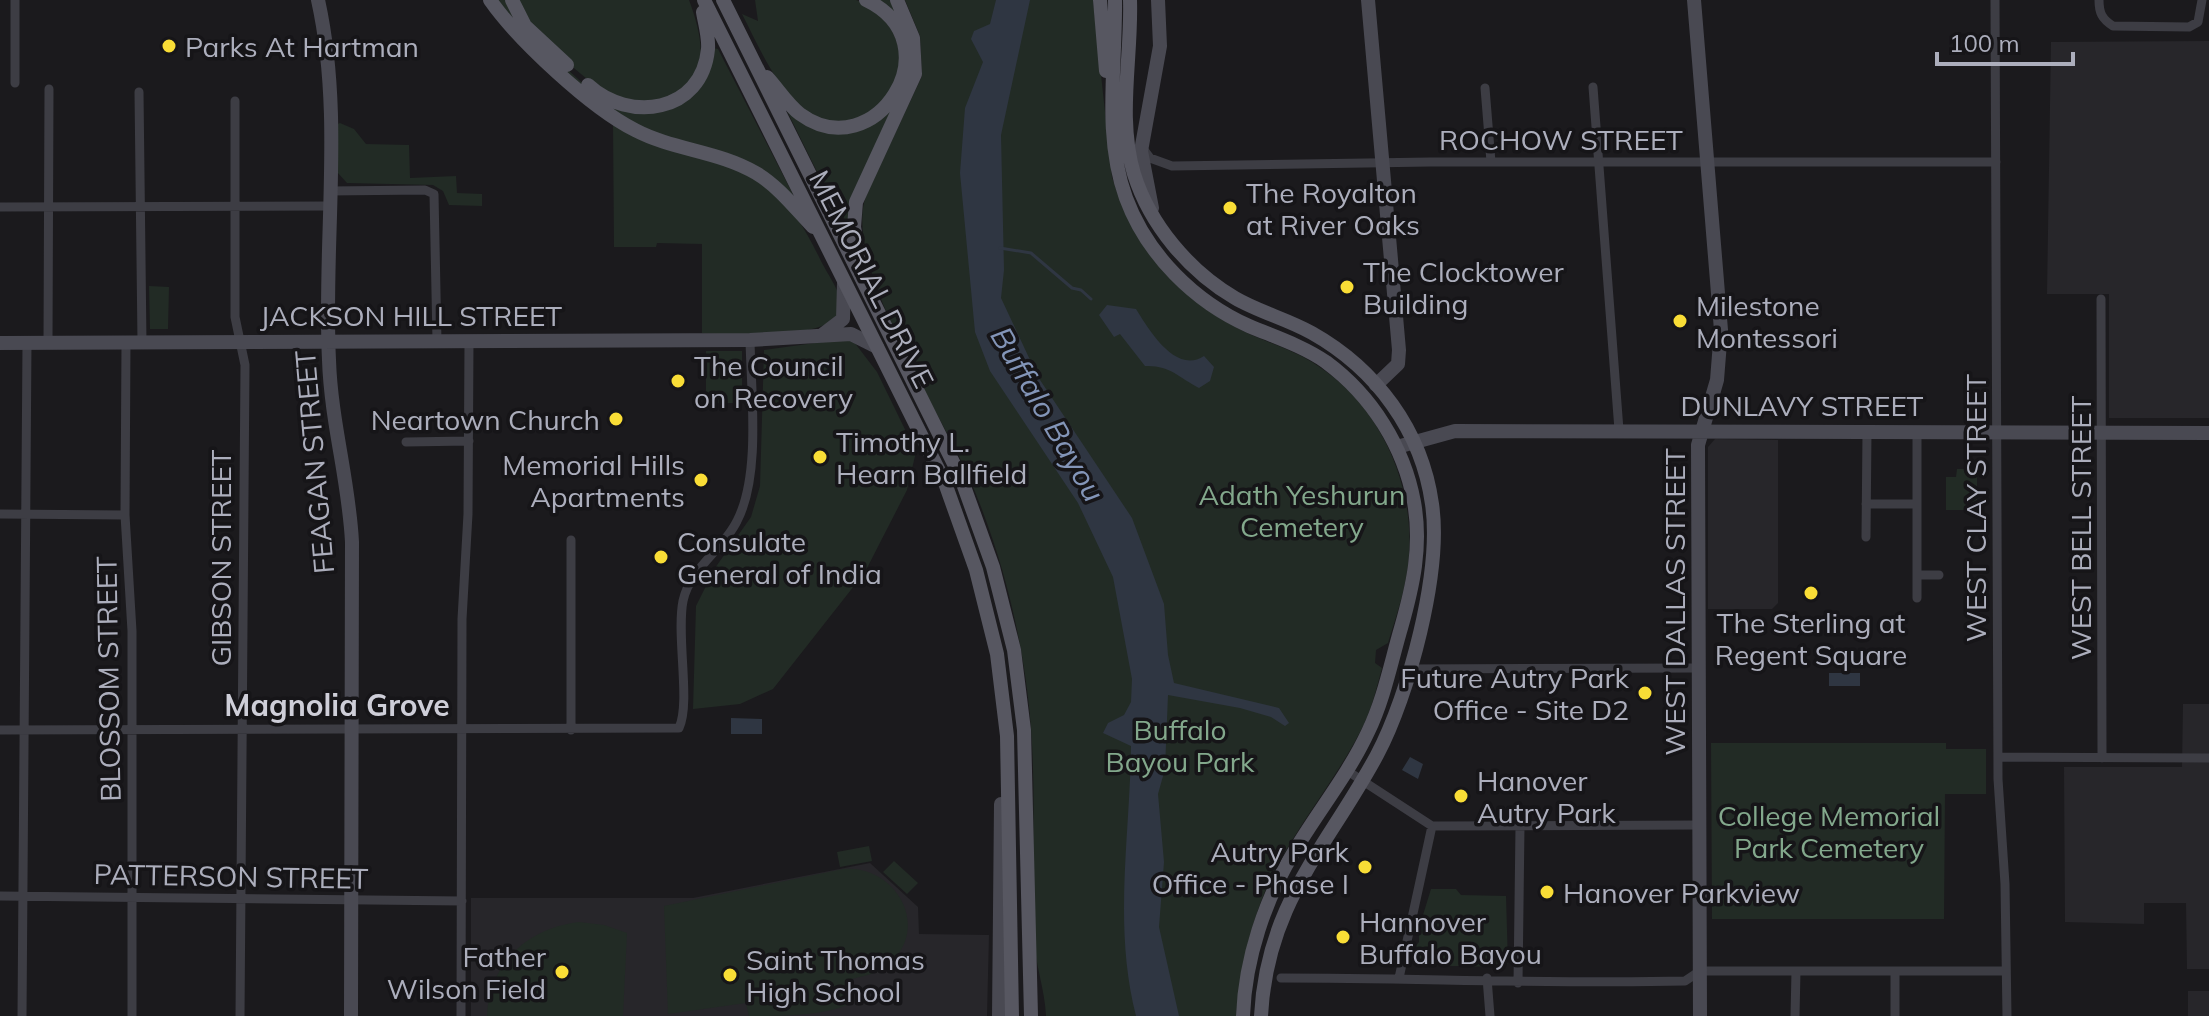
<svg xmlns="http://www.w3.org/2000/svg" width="2209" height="1016" font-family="Mulish,sans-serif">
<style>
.built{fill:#27262a}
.green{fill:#222b25}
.water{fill:#2f3642}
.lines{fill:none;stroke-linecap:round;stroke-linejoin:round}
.stream{stroke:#2f3642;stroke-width:3}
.street{stroke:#3d3d44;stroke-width:9}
.secondary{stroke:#494952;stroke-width:14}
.primary{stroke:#575761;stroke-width:14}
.poi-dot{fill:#f9dd36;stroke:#161518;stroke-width:3}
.labels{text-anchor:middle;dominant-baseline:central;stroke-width:7;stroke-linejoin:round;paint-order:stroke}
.poi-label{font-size:28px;fill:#acaebc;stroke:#161518;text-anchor:start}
.street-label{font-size:28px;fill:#acaebc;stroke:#161518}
.park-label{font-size:28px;fill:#83a88c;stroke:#161518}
.water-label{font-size:30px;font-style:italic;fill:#8395b8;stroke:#161518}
.neighbourhood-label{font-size:30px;font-weight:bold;fill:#ceced8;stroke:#161518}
</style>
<rect width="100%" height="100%" fill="#1b1a1d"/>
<path class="built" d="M2209,41V418H2109V294H2047L2051,42Z
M1715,439L1778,440V603L1772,609H1708V447Z
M2183,704H2209V969H2187L2186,903H2144V924L2065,922L2064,767H2182Z
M870,863L918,907L919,934L989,935L987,1016H471V898H693Z
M2188,991H2209V1016H2188Z"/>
<path class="green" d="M495,0H507L522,28L600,99L669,109L714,48L718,49L799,206L784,190C734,168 679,150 632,123C580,93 534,45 495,0Z
M515,0H689C702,35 715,85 664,98C656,100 643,105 634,104C598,98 531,32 515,0Z
M755,0H856C887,11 911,50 897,83C884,116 833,135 805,111C775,86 759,47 742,14L758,21Z
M875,0H892L912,60L848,224L829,196L787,111L809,124L882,117L891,109L909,60Z
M905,0H1093L1112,177C1134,246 1177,298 1241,330C1267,343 1295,350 1318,366C1380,406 1414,483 1409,555C1407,585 1397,614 1388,643L1376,650L1375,663L1382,668C1376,690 1371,712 1360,732C1335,780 1301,821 1276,868C1252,914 1241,965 1236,1016H1046C1045,990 1035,964 1034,938C1031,882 1035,825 1033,769C1031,669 1008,567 968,475C939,409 842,263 866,196L922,76L920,36Z
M340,123L354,129L366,144L409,145L410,178L456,176L457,193L482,194V206L449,205L443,191L433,185L347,183L337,172L335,125Z
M613,123C662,140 717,154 762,181C788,198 807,232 820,259C826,272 840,290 841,304C844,343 727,334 702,333V244L657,243L656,247H614Z
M149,286L169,287L168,329H150Z
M851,338L877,372L916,452L907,490L865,572L773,689L740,704L693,709L696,606L715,568L751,517L760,486L764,350Z
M706,351H742V403H706Z
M1957,469H1977V510H1946V477H1956Z
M1711,743H1946V749H1986V794H1945L1944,919H1712Z
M869,846L872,861L840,867L837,852Z
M894,861L918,883L907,894L883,872Z
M843,869C892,864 930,921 893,961C881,973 864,976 848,980L852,1003C825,1016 783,1016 749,1016L746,1003L668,1014L664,906Z
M1431,889H1456L1461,895L1506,896L1508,964C1496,969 1437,965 1417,965L1414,948L1419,942V928Z
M579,922L604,925L627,933L623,1016H487C489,963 528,928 579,922Z"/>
<path class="water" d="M996,0H1030L1001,135L1004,270L1001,298L1038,377L1132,518L1164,604L1168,655L1174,683L1279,708L1289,723L1285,726L1271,717L1240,708L1168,695L1165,769L1158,794L1164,862L1159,927L1179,1016H1136C1113,926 1130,837 1131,746L1103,733L1108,723L1124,715L1131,702L1132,679L1113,577L1078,503L990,371L975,332L960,173L965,108L983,62L971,39L974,31L990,24Z
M1107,305L1136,309C1148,328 1175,375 1204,356L1214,367L1210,381L1199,388C1178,377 1170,365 1145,366L1120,334L1114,337L1099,315Z
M1829,673H1860V686H1829Z
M731,718L762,719V734H731Z
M1410,757L1423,764L1418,779L1402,770Z"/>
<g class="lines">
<path class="stream" d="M1000,248L1031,253L1072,288L1081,290L1091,299"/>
<path class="street" d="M1995,0L1998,779L2005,884L2007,1016
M2099,0C2099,13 2102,19 2113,26L2189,27L2198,22L2202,0
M15,83V0
M1593,87L1619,430
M1485,88L1491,162
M139,92L142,342
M235,101V317L245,365L240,1016
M1144,150L1150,158L1172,166L1430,162H1996
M329,191L425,190L434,194L437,341
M0,207L329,206
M2101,299L2102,758
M126,342L125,515L132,631V1016
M48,343L49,89
M406,442L469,441
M1866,504H1917
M0,514L125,515
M1866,537L1867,432
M1917,575H1939
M1917,598V432
M1408,669L1699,668
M0,730L679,728C691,703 676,635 683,601C690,568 723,550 737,521C761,475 751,392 750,340
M571,730V540
M1998,757L2209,758
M1346,770L1432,826L1699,825
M0,896L462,901
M1281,978C1416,978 1550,984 1685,981L1700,971H2006
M1399,978L1432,826
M1487,978L1490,1016
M1518,983L1520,826
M22,1016L27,343
M461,1016L462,619L468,514L469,342
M1795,1016L1796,971
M1895,1016V971"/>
<path class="secondary" d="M318,0C344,117 323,241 329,360C331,422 349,481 352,542L351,1016
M1368,0L1399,350L1398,364L1376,385
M1694,0L1721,330L1717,380L1698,445L1700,1016
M1152,208L1141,151L1160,46L1158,0
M822,335L843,319L844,283
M0,343L750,340L851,334L877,347
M1397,447L1455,431L2209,433
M999,1016L1001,804"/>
<path class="primary" d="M490,0C518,40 591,108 635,130C673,150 719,151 756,173C778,186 795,208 813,227
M512,0L525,26L567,65
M704,0L945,483L976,570L997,654L1007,736L1012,1016
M723,0L961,478L993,567L1014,650L1024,730L1031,1016
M1100,0L1106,71
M1115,0C1116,66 1103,135 1126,198C1147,255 1195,302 1249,326C1275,337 1303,346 1326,362C1372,396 1404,447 1414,502C1422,546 1413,586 1401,628C1391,662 1384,699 1368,732C1349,773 1319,810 1295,850C1265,899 1245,959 1243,1016
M1130,0C1132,57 1117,118 1134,174C1150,225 1189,271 1235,298C1259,312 1287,319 1312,333C1376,369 1422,431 1432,504C1442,571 1409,695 1377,755C1327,848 1267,902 1261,1016
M767,77C778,89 788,105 800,114C875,169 956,43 866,0
M588,85C629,123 702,113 708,49C709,37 705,24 703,12
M859,256L854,227L856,202L915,74L913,38L897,0"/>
</g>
<g class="poi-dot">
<circle cx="169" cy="46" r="8"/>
<circle cx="1230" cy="208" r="8"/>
<circle cx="1347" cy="287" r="8"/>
<circle cx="1680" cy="321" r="8"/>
<circle cx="678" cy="381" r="8"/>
<circle cx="616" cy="419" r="8"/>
<circle cx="820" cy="457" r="8"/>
<circle cx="701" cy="480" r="8"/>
<circle cx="661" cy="557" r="8"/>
<circle cx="1811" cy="593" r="8"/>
<circle cx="1645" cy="693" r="8"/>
<circle cx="1461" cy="796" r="8"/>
<circle cx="1365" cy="867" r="8"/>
<circle cx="1547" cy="892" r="8"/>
<circle cx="1343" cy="937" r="8"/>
<circle cx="562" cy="972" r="8"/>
<circle cx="730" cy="975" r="8"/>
</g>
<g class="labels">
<g class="poi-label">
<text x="185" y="46">Parks At Hartman</text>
<text x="1246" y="192">The Royalton<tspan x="1246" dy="32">at River Oaks</tspan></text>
<text x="1363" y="271">The Clocktower<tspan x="1363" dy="32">Building</tspan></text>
<text x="1696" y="305">Milestone<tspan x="1696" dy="32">Montessori</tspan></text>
<text x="694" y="365">The Council<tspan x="694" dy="32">on Recovery</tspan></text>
<text x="600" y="419" text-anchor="end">Neartown Church</text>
<text x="836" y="441">Timothy L.<tspan x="836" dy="32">Hearn Ballfield</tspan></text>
<text x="685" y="464" text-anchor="end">Memorial Hills<tspan x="685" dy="32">Apartments</tspan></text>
<text x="677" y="541">Consulate<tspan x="677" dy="32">General of India</tspan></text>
<text x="1811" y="622" text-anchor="middle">The Sterling at<tspan x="1811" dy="32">Regent Square</tspan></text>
<text x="1629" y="677" text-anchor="end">Future Autry Park<tspan x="1629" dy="32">Office - Site D2</tspan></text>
<text x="1477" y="780">Hanover<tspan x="1477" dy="32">Autry Park</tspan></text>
<text x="1349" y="851" text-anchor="end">Autry Park<tspan x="1349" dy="32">Office - Phase I</tspan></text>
<text x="1563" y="892">Hanover Parkview</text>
<text x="1359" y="921">Hannover<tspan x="1359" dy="32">Buffalo Bayou</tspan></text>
<text x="546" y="956" text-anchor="end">Father<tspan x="546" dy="32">Wilson Field</tspan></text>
<text x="746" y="959">Saint Thomas<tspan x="746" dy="32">High School</tspan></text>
</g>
<g class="street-label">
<text x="1561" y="139">ROCHOW STREET</text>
<text transform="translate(872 279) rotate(63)">MEMORIAL DRIVE</text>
<text x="411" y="315">JACKSON HILL STREET</text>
<text x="1802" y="405">DUNLAVY STREET</text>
<text transform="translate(314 462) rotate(-95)">FEAGAN STREET</text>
<text transform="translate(1975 508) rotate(-90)">WEST CLAY STREET</text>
<text transform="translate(2080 528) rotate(-90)">WEST BELL STREET</text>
<text transform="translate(220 558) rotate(-90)">GIBSON STREET</text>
<text transform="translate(1674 602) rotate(-90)">WEST DALLAS STREET</text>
<text transform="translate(108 679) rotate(-91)">BLOSSOM STREET</text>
<text transform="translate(231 876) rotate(1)">PATTERSON STREET</text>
</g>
<g class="park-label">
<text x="1302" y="494">Adath Yeshurun<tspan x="1302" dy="32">Cemetery</tspan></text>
<text x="1180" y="729">Buffalo<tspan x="1180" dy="32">Bayou Park</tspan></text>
<text x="1829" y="815">College Memorial<tspan x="1829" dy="32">Park Cemetery</tspan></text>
</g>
<g class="water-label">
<text transform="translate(1048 414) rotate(60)">Buffalo Bayou</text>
</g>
<g class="neighbourhood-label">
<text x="337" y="705">Magnolia Grove</text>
</g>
</g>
<path d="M1937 52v12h136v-12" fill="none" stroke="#acaebc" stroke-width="4"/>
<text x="1949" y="52" font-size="24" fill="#acaebc" stroke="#161518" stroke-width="6" paint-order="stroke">100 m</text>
</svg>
